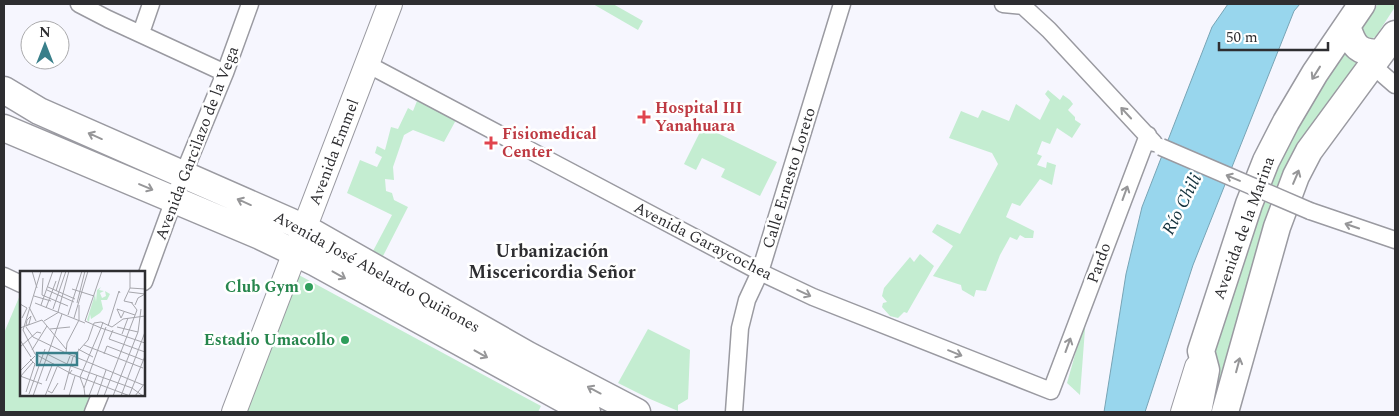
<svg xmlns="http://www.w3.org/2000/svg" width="1399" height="416" font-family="Spectral,serif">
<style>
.green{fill:#c4edd1}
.water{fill:#98d6ed;stroke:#78a4b5}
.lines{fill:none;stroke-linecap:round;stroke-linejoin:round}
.street-casing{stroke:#9a9aa1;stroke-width:19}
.secondary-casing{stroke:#9a9aa1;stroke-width:26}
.primary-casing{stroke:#9a9aa1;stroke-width:29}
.street{stroke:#fff;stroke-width:16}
.secondary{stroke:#fff;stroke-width:24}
.primary{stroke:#fff;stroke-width:26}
.street-bridge-casing{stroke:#9a9aa1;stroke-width:19;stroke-linecap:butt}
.street-bridge{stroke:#fff;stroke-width:16}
.oneway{stroke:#969698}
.health-dot{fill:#e0444e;stroke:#fff;stroke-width:2}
.leisure-dot{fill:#2e9e5b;stroke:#fff;stroke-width:2}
.labels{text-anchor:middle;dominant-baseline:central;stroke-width:5;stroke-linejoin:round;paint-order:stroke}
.health-label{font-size:16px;font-weight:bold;fill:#be3a42;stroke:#fff;text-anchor:start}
.street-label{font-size:16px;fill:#2e2e31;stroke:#fff}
.leisure-label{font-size:16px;font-weight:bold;fill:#27864d;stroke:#fff;text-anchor:end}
.water-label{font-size:18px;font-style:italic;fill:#14323d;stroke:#fff}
.neighbourhood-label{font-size:18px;font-weight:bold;fill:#2e2e31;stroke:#fff}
.inset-road{fill:none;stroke:#a6a6ac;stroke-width:1}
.view{fill:#397f8a;fill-opacity:0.15;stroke:#397f8a;stroke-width:2.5}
.inset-edge{fill:none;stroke:#2e2e31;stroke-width:2.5}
</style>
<rect width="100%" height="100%" fill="#f6f6fe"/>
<path class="green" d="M593,4H613L643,21L638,30Z
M1378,4H1395V7L1376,36L1370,40L1364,39C1358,26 1371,14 1378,4Z
M1345,49L1358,57L1357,62C1328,103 1302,144 1279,188L1266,183L1279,155Z
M1048,90L1060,100L1063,95L1070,100L1073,104L1068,110L1075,117V120L1081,124L1072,138L1057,128L1050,144L1042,141L1037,154L1042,156L1037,165L1046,168L1047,162L1056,165L1052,185L1040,179L1020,206L1012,203L1006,217L1034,231L1033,238H1025L1020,235L1017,240L1010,237L1000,255L986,291L976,290L974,297L962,290L961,285L933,276L953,246L932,232L937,224L960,234L998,164L992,153L949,138L961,111L978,118L982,110L1009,121L1016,104L1040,120L1050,100L1045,94Z
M417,101L456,120L444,142L413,130L404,135L393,167L394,180L385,179L386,191L392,193L394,200L408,207L383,256L373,251L392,215L347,193L360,160L377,167L382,157L375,153L377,146L385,150L391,127L398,129L408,108L413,111Z
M703,126L777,162L760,196L721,177L725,169L702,158L696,170L684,164Z
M1260,200L1273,205L1217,394L1210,391L1212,339Z
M920,254L934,266L907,313L904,312L898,318L890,316L882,307L883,303L887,302L882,296L884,288L910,257L914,262Z
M297,274L541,406L538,412H244Z
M20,295L21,296V395H91L85,412H4V333Z
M1086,316L1080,395L1067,383Z
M648,329L690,350L688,399L678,405V411L650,399L618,383Z"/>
<path class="water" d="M1228,4H1300L1294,11L1193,265L1145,412H1104L1126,274L1142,207L1212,27Z"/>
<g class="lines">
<defs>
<path id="street" d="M79,4L108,19L225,73
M1003,4L1023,6L1049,30L1154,143
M141,33L151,4
M367,64L760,272L813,297L1051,391L1148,135
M1372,65L1395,85
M1310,211L1395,240
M4,276L21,284
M144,282L183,175L225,73L250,4
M93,412L100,395
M734,412L740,328L747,300L760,272L842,4"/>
<path id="secondary" d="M234,412L390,4
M1183,412L1197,367"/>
<path id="primary" d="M1347,26C1354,47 1358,53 1381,53
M4,90L39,111L305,228L528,355L637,412
M4,128L260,236L316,263L587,412
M1198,412L1206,370L1201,351L1249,204L1266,161L1286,122L1315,73L1362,4
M1225,412L1277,227L1296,176L1309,151L1395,34"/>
</defs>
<use href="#street" class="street-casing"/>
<use href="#secondary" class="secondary-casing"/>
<use href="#primary" class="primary-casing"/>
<use href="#street" class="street"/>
<use href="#secondary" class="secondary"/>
<use href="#primary" class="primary"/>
<defs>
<path id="street-bridge" d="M1161,147L1310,211"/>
</defs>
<use href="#street-bridge" class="street-bridge-casing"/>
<use href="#street-bridge" class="street-bridge"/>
</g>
<defs><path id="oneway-shaft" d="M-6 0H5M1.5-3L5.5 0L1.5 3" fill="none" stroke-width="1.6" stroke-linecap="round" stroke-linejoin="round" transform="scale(1.25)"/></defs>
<g class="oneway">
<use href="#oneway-shaft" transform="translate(1316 73) rotate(122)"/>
<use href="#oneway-shaft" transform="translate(1126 113) rotate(-133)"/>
<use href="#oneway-shaft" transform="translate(95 136) rotate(-156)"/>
<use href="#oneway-shaft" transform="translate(1296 177) rotate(-67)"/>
<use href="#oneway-shaft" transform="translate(1233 178) rotate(-157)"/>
<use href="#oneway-shaft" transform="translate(146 187) rotate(23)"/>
<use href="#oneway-shaft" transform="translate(1125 193) rotate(-70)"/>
<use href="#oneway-shaft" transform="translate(244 202) rotate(-156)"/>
<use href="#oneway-shaft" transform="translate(1352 226) rotate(-161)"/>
<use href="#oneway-shaft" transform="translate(339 275) rotate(29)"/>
<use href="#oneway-shaft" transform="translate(804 293) rotate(25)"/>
<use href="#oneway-shaft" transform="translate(1068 345) rotate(-70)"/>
<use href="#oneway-shaft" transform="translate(955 353) rotate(22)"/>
<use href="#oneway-shaft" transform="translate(481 354) rotate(29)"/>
<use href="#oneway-shaft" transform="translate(1238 365) rotate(-75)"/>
<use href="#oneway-shaft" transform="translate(594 390) rotate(-152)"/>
</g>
<g class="health-dot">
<path d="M641.5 109.5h5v5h5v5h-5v5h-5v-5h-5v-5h5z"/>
<path d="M488.5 135.5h5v5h5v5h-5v5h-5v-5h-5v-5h5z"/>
</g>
<g class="leisure-dot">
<circle cx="309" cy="287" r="5"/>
<circle cx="345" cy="340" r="5"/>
</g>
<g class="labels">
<g class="health-label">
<text x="655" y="108">Hospital III<tspan x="655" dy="18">Yanahuara</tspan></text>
<text x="502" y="134">Fisiomedical<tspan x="502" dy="18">Center</tspan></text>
</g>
<g class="street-label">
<text transform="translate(197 143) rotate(-69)">Avenida Garcilazo de la Vega</text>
<text transform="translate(334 152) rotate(-69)">Avenida Emmel</text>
<text transform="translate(789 178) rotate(-73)">Calle Ernesto Loreto</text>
<text transform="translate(1244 228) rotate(-70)">Avenida de la Marina</text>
<text transform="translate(703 241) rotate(27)">Avenida Garaycochea</text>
<text transform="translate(1099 263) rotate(-70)">Pardo</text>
<text transform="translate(377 272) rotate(29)">Avenida José Abelardo Quiñones</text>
</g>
<g class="leisure-label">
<text x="299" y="287">Club Gym</text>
<text x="335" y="340">Estadio Umacollo</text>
</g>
<g class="water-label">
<text transform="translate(1182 204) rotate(-63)">Río Chili</text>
</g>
<g class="neighbourhood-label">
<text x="552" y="251">Urbanización<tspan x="552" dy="21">Miscericordia Señor</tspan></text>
</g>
</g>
<g transform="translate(20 271)">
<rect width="125" height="125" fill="#f6f6fe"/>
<path d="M81,16L79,19L84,20L80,22L82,27L86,25L85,20L90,23L87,29H81L83,38L80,42L71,48L70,43L69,51L67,49L75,23L76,31L77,19Z" fill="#c4edd1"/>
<path class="inset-road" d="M12,0L17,17M21,0L3,59L15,83L50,102L52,99M110,0V17L104,30L113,32M23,7L22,24L48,35M28,16L55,28M110,17L125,18M52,18L74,25M27,19L54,31M36,20L42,0M109,21L125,23M14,25L31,30M15,32L65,52M57,32L65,0M0,33L7,37L2,47M21,34L33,0M59,34V49L47,72L46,82L123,114M115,34L118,27L125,23M9,36L16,50M26,37L36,10M33,38L46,0M97,38L115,44M97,38L101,47L104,41M38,41L49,0M48,44L62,0M11,45L9,53L6,55L7,49ZM54,47L68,0M22,49L46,78M24,50L39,41M65,50L82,0M65,50L81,57L83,51M88,55L99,20L100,22M6,56L13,66L46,82M97,56L118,61M0,57L22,49M30,58L50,56M93,59L89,68L125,81M102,63L108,47M0,69L11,86M64,74L123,97M0,76L17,61L21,62M58,78L73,86M12,79L27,55M27,83L47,93L50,85M84,83L87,75L123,89M51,95L112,117L123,125M0,100L15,85M49,102L110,125M0,105L22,113M0,106L13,91M26,110L33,92M64,117L60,106L81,57L125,72M44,119L53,86L68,69L74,52L81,51L92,56L103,48L125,45M28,120L32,122L38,112M6,121L15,93L10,88M9,123L25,78M13,125L42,43M25,125L37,96M49,125L55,105M65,125L64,117L86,56M69,125L77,104M77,125L86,99M84,125L117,39L111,31M93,125L118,61L121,38M101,125L125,61M109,125L125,85M115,125L125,112"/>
<path class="view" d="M17,82H57V94H17Z"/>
<rect width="125" height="125" class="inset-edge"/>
</g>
<rect width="1399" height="416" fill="none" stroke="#2e2e31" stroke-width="10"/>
<g transform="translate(45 45)"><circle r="24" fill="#ffffff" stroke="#ababad"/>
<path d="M0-4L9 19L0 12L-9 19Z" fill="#397f8a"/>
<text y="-8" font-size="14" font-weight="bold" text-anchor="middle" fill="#2e2e31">N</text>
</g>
<path d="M1219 42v8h109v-8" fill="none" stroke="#2e2e31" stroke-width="2.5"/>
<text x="1226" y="42" font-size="15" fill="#2e2e31" stroke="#ffffff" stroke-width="4" paint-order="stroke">50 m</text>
</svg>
